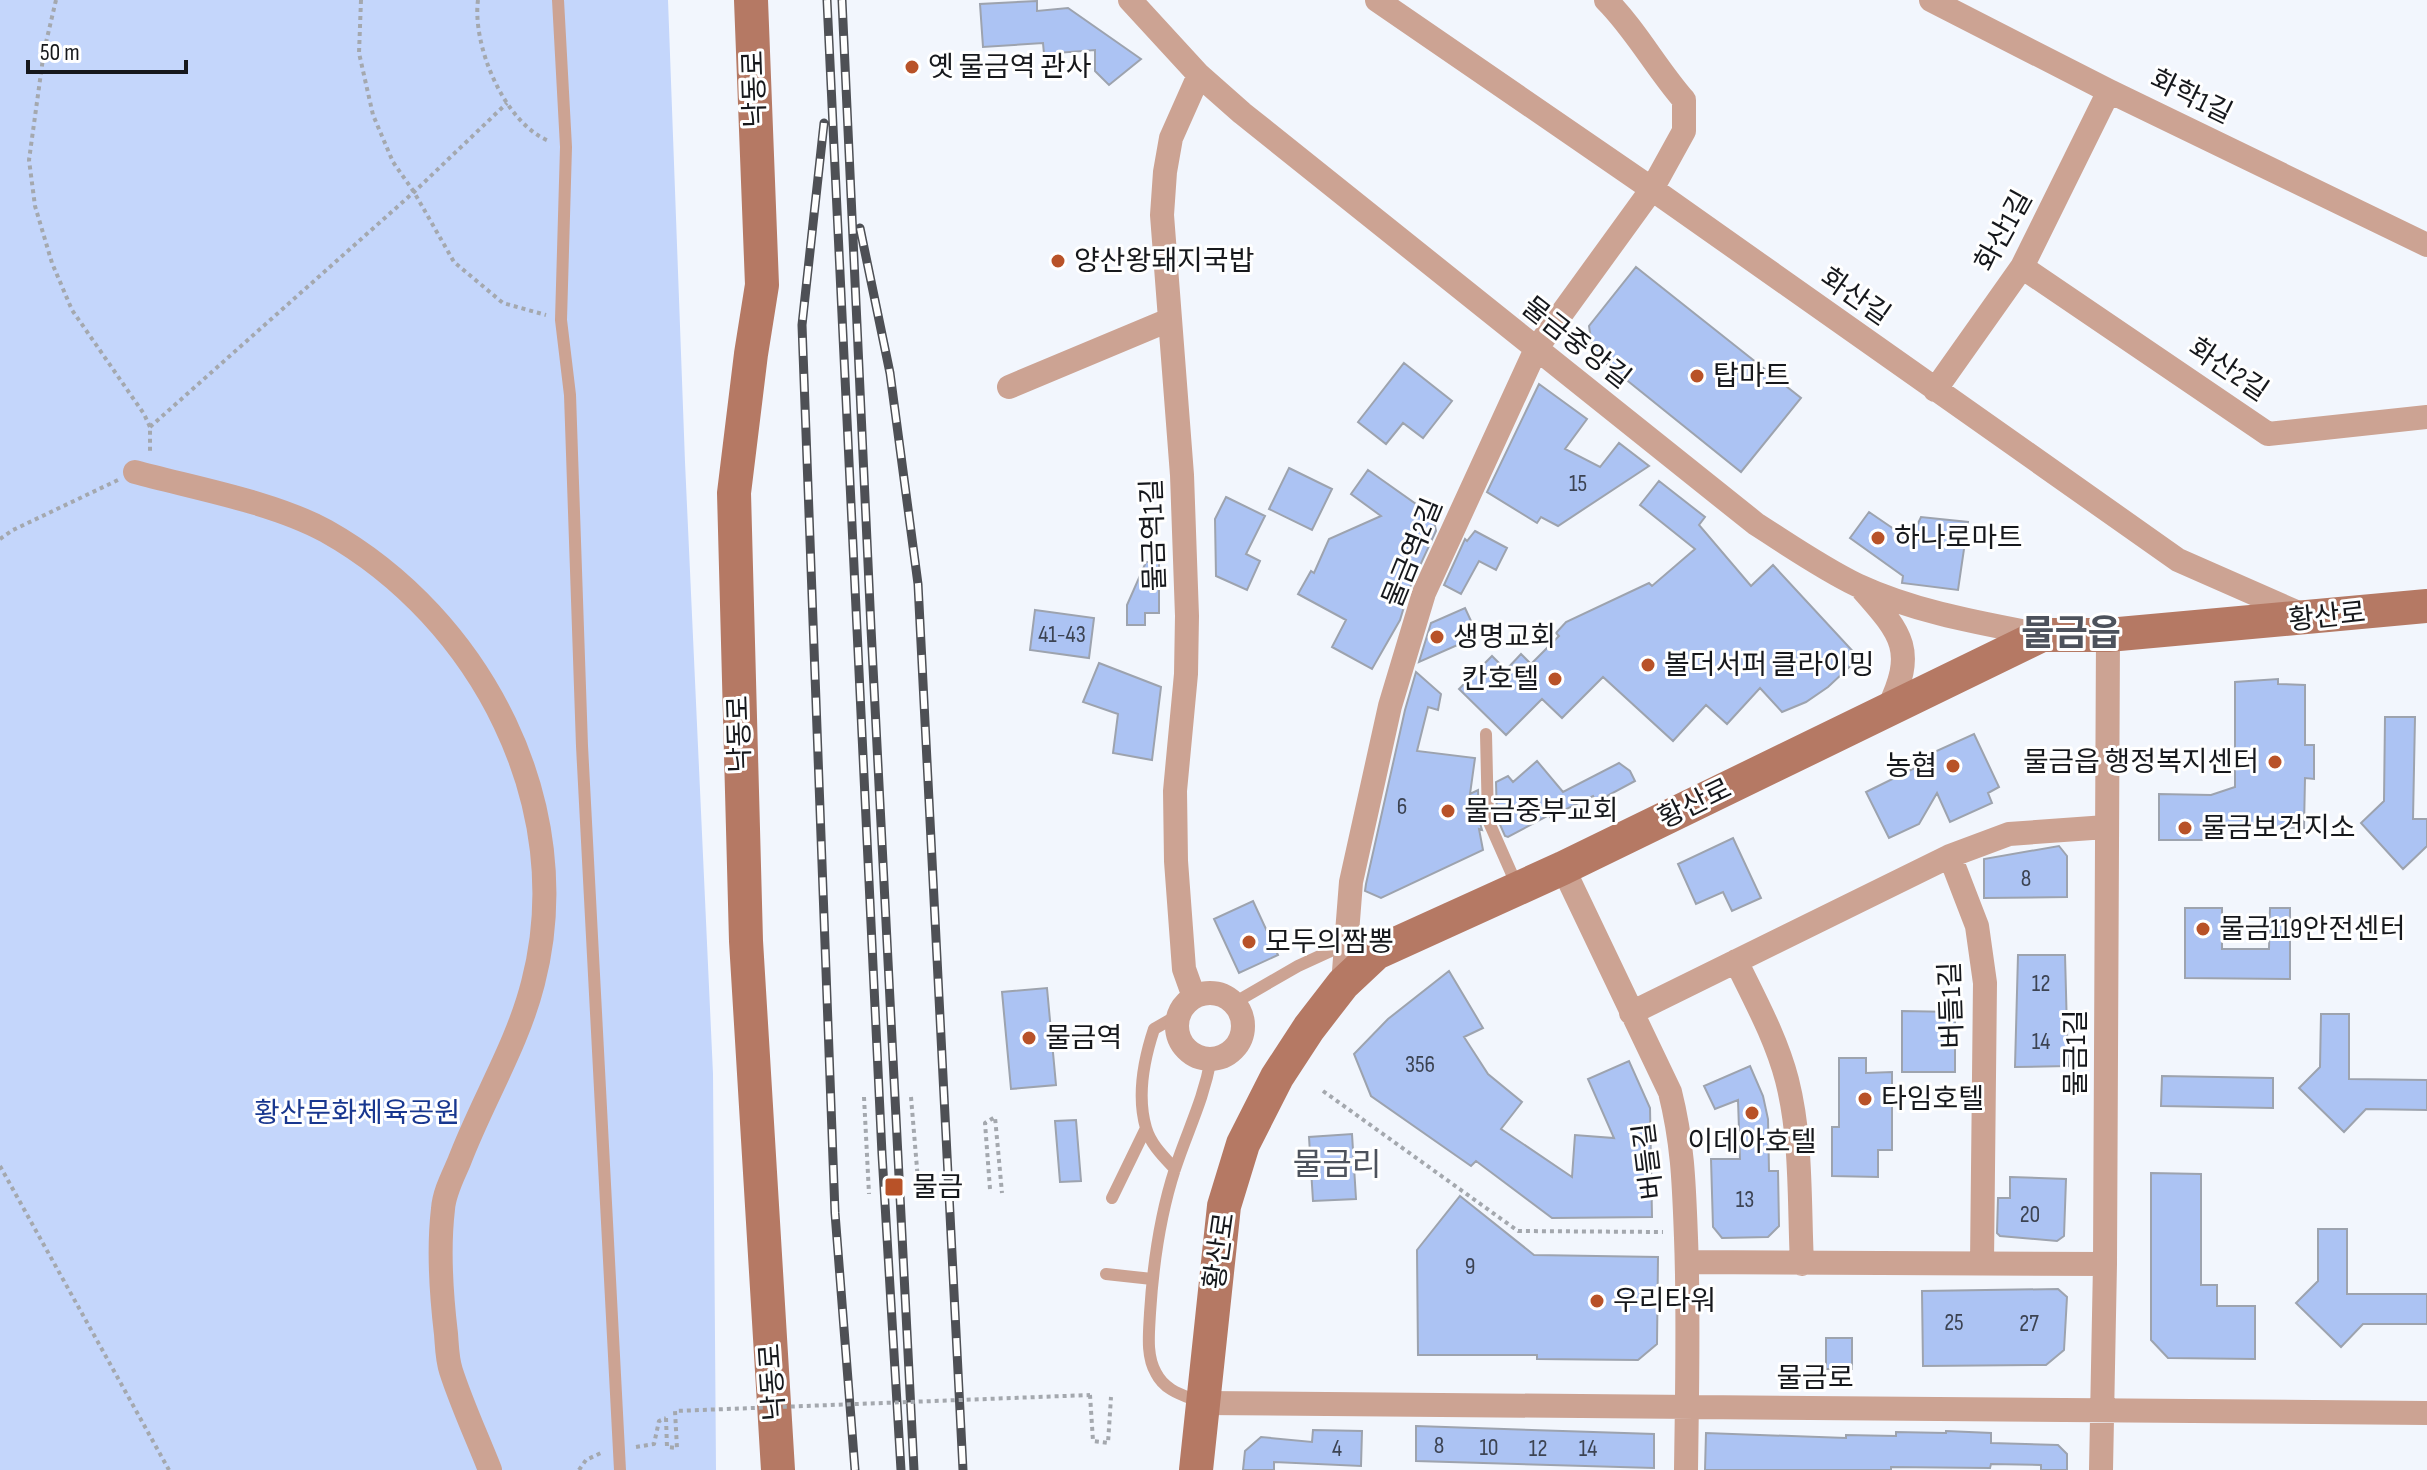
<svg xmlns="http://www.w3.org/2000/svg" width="2427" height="1470" font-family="'Sofia Sans Condensed','Noto Sans KR',sans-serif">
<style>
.green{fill:#c4d6fb}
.building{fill:#acc3f3;stroke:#9da3ae;stroke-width:2}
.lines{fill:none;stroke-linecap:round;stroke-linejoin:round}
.path{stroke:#a4a8ae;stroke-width:4;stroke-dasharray:4 4;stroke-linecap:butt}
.lane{stroke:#cca393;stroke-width:12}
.street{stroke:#cca393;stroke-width:24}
.secondary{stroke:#b57964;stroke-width:34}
.rail-casing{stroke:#4e5055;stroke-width:9}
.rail{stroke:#fff;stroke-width:6;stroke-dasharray:18;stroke-linecap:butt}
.path-bridge{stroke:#a4a8ae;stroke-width:4;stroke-dasharray:4 4;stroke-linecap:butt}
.poi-dot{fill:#b85228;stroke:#fff;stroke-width:3}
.labels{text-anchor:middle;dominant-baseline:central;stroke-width:6;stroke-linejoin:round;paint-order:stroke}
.number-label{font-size:24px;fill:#3c4352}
.poi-label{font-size:28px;fill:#16181c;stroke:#fff;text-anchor:start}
.street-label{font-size:28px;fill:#16181c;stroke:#fff}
.park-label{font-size:28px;fill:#18378f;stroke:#fff}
.quarter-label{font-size:32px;fill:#4d525c;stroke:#fff}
.district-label{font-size:36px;font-weight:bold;fill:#4d525c;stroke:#fff}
</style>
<rect width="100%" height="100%" fill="#f2f6fd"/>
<path class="green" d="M0,0H668L685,462L713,1074L716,1470H0Z"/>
<path class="building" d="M1037,1V11L1068,8L1141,59L1109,85L1095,71V50L1044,54L1043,43L983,47L980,4Z
M1636,267L1801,398L1741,472L1593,353L1589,326Z
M1404,363L1452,401L1423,438L1403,423L1386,444L1358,422Z
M1539,384L1587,419L1565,449L1600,467L1619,443L1649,466L1558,526L1541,517L1537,523L1487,492Z
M1289,468L1332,489L1312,530L1269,509Z
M1368,470L1433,516L1436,531L1410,587L1400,620L1372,669L1332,647L1346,620L1298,594L1311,571L1314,573L1329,539L1381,516L1351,494Z
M1659,481L1705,517L1699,525L1751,586L1773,565L1859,658L1828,687L1806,702L1782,712L1760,688L1727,724L1706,705L1673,741L1603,677L1562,718L1542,699L1506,735L1459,689L1492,656L1506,670L1521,654L1531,664L1559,636L1556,633L1566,622L1649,583L1652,586L1695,549L1640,505Z
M1226,497L1265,516L1246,554L1260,561L1247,590L1216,576L1215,519Z
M1869,512L1910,540L1921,517L1968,522L1958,590L1902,583L1903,576L1850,538Z
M1475,531L1507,548L1496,570L1479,561L1461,594L1444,585L1465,539L1467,541Z
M1146,562H1159V613H1145V625H1127V605Z
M1465,608L1478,636L1419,662L1431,623Z
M1035,610L1094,618L1089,658L1030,650Z
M1099,663L1161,687L1152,760L1113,753L1118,714L1083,702Z
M1416,672L1441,694L1438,710L1428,707L1417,751L1475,758L1470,794L1478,790L1479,820L1482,830L1479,829L1483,850L1381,898L1365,891L1366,884L1405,710Z
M2278,679V684L2305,685V745H2314V779L2305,778L2304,828L2211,827V840H2159V794L2211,795L2235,787V682Z
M2385,717H2415L2413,819H2427V846L2403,869L2361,823L2384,801Z
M1974,734L1999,787L1988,793L1992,803L1950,822L1937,793L1919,824L1889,838L1866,792L1923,764L1921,758Z
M1537,761L1563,792L1619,763L1630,771L1635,781L1596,802L1593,796L1550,817L1549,815L1508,837L1505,836L1497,818L1496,782L1508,776L1513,782Z
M1733,838L1761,898L1732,911L1723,892L1696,904L1678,864Z
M2059,846L2067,856V897L1984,898V859Z
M1253,901L1278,955L1239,973L1214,919Z
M2185,908H2222V949H2269L2270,908H2290V979L2185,978Z
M2018,955H2065L2068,1066L2015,1067Z
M1449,971L1483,1028L1464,1037L1488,1074L1522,1102L1501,1129L1572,1177L1575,1135L1614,1138L1588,1079L1629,1061L1650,1108L1652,1217L1552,1218L1476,1161L1471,1166L1371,1096L1354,1054L1388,1019Z
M1047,988L1056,1085L1011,1089L1002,992Z
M1902,1011L1955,1012V1072H1902Z
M2321,1014H2349V1079L2427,1080V1110L2366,1109L2344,1132L2299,1088L2320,1067Z
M1839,1058H1866V1073L1892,1072V1150H1878V1177L1832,1176V1127H1839Z
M1750,1066L1763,1096L1768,1119L1769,1171H1778L1779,1226L1768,1237L1722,1238L1713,1227L1711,1159H1740L1738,1100L1715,1109L1704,1086Z
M2162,1076L2273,1078V1108L2161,1106Z
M1076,1120L1081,1181L1060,1182L1055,1121Z
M1352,1134L1356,1199L1313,1201L1309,1137Z
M2151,1173L2201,1174V1285H2217V1306H2255V1359L2168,1358L2151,1340Z
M2010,1177L2066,1179L2064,1236L2057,1241L2000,1236L1997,1233L1998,1198H2010Z
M1460,1196L1534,1255L1658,1257L1657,1344L1638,1360L1537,1359V1355H1418L1417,1250Z
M2318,1229H2347V1294H2427V1324H2363L2341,1347L2296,1303L2318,1281Z
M2058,1289L2067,1297L2064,1350L2046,1365L1923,1366L1922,1291Z
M1826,1338H1852V1369H1826Z
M1416,1426L1654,1434V1468L1416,1461Z
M1313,1430L1362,1431L1361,1466L1274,1462V1470H1243L1245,1451L1261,1437L1312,1442Z
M1946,1431L1991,1433V1443L2058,1445L2067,1454V1470H2041V1465L1991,1464L1990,1468L1891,1467V1470H1705L1706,1433L1846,1438V1435L1896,1436V1432L1946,1433Z"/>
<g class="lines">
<path class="path" d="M56,0L44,51L29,160L35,206L52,263L72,310L144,414L150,427V452
M361,0L359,53L373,115L393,162L414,192L454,262L503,303L546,315
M478,0C472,45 504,123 549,141
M150,427L414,192L507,103
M0,539L13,530L118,480
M1323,1091L1518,1231L1663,1232
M864,1097L869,1194
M911,1097L919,1192
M0,1166L169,1470
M990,1189L985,1123L995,1117L1002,1193
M1090,1395L1093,1441L1108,1443L1111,1397
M636,1447L654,1444L659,1421L666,1418
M579,1470L586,1460L603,1452"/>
<path class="lane" d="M558,0L566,147L561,320L570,395L582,746L620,1470
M1486,734L1488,820L1518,888
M1234,1003L1298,966L1346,944
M1175,1169C1164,1157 1151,1145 1146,1128C1137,1097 1144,1059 1154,1029L1180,1014
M1112,1198L1146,1128
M1106,1274L1152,1279
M1200,1402C1183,1395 1165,1391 1156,1373C1146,1356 1149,1333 1150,1313C1153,1265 1160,1215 1175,1169C1188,1129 1203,1102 1211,1059"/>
<path class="street" d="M1130,0L1199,75L1242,113L1756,524C1789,545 1822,568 1857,585C1915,612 1980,623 2042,635
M1377,0L1652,189L2178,560L2303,615
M1931,0L2109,91L2427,245
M2022,267L2268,434L2427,417
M1009,387L1169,320
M1935,390L2022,267L2109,91
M135,472C194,488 273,502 326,531C481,618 579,806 533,983C517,1046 482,1101 459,1162C453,1176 444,1193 443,1209C438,1251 441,1292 446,1334C447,1346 447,1359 451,1371C462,1405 477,1437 490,1470
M1863,590C1903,635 1916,651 1888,709
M1950,856L1977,926L1985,983L1982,1263
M1563,868L1670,1092C1683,1144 1684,1185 1686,1238C1689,1315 1687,1393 1686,1470
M1736,961C1755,1000 1776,1038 1787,1080C1802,1139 1799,1203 1802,1264
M1343,984L1351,882L1390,706L1424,593L1536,349L1652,189L1684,131V100C1656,68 1636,30 1606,0
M1177 1026a33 33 0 1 1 66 0a33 33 0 1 1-66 0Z
M1194,997L1184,969L1176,861L1175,791L1186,674L1187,616L1182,475L1162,215L1165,172L1171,138L1199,75
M1631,1013L1950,856L2009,834L2106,827
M1687,1262L2105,1264
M1203,1403L2427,1413
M2101,1470L2105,1264L2108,635"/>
<path class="secondary" d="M751,0L762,285L751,354L734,493L746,941L778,1470
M1196,1470L1224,1206L1243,1144L1277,1077L1309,1028L1343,984L1376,953L1563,868L2042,635H2108L2427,606"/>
<defs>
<path id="rail" d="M827,0L882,1154L901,1470
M842,0L871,628L914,1470
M824,123L802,325L835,1213L855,1470
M860,228L890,373L918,584L963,1470"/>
</defs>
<use href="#rail" class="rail-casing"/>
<use href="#rail" class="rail"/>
<path class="path-bridge" d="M666,1418L667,1447L677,1448L675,1411L1090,1395"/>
</g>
<g class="poi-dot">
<circle cx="912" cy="67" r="8"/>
<circle cx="1058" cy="261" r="8"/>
<circle cx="1697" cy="376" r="8"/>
<circle cx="1878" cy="538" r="8"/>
<circle cx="1437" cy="637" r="8"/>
<circle cx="1648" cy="665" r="8"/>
<circle cx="1555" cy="679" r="8"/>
<circle cx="2275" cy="762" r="8"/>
<circle cx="1953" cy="766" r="8"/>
<circle cx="1448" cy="811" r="8"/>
<circle cx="2185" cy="828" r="8"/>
<circle cx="2203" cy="929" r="8"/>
<circle cx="1249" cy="942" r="8"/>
<circle cx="1029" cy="1038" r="8"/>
<circle cx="1865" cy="1099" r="8"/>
<circle cx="1752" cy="1113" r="8"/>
<rect x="884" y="1177" width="20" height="20" rx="4"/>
<circle cx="1597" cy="1301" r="8"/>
</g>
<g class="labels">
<g class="number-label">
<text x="1578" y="483">15</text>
<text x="1062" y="634">41-43</text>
<text x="1402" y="806">6</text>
<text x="2026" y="878">8</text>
<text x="2041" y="983">12</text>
<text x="2041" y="1041">14</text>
<text x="1420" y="1064">356</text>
<text x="1745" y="1199">13</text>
<text x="2030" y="1214">20</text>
<text x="1470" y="1266">9</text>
<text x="1954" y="1322">25</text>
<text x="2029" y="1323">27</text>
<text x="1439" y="1445">8</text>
<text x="1489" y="1447">10</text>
<text x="1337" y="1448">4</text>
<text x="1538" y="1448">12</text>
<text x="1588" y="1448">14</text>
</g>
<g class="poi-label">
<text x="928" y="67">옛 물금역 관사</text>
<text x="1074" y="261">양산왕돼지국밥</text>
<text x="1713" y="376">탑마트</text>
<text x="1894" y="538">하나로마트</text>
<text x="1453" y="637">생명교회</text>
<text x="1664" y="665">볼더서퍼 클라이밍</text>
<text x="1539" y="679" text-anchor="end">칸호텔</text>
<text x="2259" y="762" text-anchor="end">물금읍 행정복지센터</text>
<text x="1937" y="766" text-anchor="end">농협</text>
<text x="1464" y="811">물금중부교회</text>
<text x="2201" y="828">물금보건지소</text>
<text x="2219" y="929">물금119안전센터</text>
<text x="1265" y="942">모두의짬뽕</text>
<text x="1045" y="1038">물금역</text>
<text x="1881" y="1099">타임호텔</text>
<text x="1752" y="1142" text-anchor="middle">이데아호텔</text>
<text x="912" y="1187">물금</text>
<text x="1613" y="1301">우리타워</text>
</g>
<g class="street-label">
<text transform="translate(755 89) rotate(-92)">낙동로</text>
<text transform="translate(2191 97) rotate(26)">화학1길</text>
<text transform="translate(2004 231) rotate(-61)">화산1길</text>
<text transform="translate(1855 297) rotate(35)">화산길</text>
<text transform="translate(1576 343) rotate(38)">물금중앙길</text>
<text transform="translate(2228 370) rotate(34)">화산2길</text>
<text transform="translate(1154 535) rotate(-92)">물금역1길</text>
<text transform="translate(1413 553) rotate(-68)">물금역2길</text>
<text transform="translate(2327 617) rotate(-6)">황산로</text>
<text transform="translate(740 734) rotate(-92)">낙동로</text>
<text transform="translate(1695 804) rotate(-26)">황산로</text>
<text transform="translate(1952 1005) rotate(-92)">버들1길</text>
<text transform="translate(2076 1053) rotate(-90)">물금1길</text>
<text transform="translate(1649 1161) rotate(-97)">버들길</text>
<text transform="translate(1220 1251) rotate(-82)">황산로</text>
<text x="1815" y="1378">물금로</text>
<text transform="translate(773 1382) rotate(-94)">낙동로</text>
</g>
<g class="park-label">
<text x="357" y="1113">황산문화체육공원</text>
</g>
<g class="quarter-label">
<text x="1337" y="1165">물금리</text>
</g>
<g class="district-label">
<text x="2071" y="634">물금읍</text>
</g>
</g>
<path d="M28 60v12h158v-12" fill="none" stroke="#16181c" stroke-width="4"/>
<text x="40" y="60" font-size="24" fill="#16181c" stroke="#ffffff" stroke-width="6" paint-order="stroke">50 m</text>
</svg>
